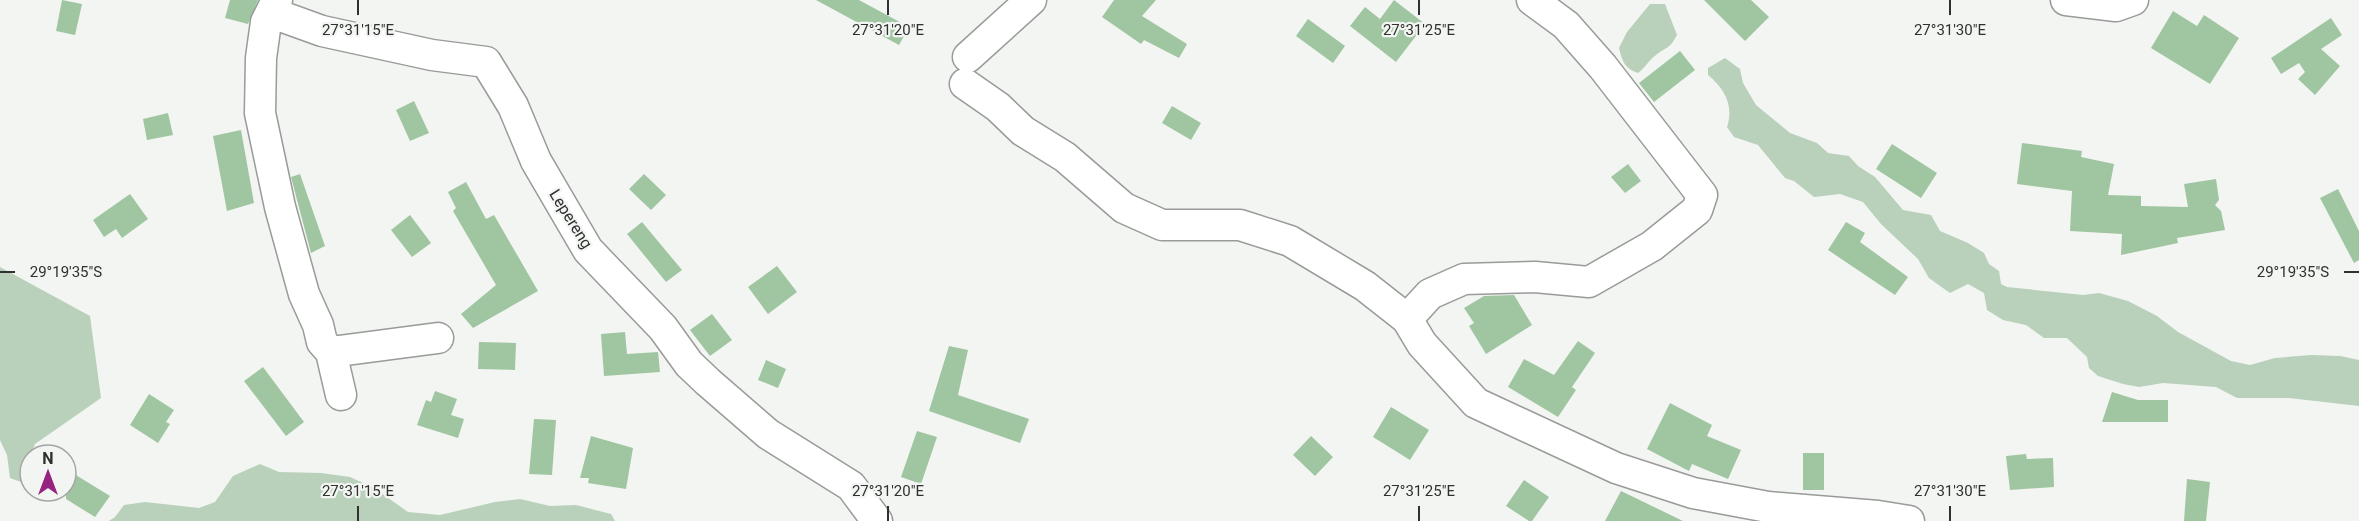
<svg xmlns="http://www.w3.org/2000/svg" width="2359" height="521" font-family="Roboto,sans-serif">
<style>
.green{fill:#b9d0ba}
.building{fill:#a0c5a1}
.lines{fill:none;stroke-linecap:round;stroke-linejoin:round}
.minor-casing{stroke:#989b98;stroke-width:33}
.minor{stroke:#fff;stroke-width:30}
.ticks{fill:none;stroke:#2f302f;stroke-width:2}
.labels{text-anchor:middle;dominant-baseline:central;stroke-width:4.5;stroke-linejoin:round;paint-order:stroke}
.street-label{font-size:16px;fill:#2f302f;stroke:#f2f5f2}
.ticks-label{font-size:15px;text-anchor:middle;fill:#2f302f;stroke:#f2f5f2;stroke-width:4.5;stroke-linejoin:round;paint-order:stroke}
</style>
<rect width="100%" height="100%" fill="#f2f5f2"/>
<path class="green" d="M1650,4H1665L1677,35C1669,50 1667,46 1656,55C1649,60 1645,68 1638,73C1625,69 1622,61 1619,48L1627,32Z
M1725,58L1740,69L1743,83L1756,105L1790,133L1817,143L1828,153L1849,156L1858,166L1875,177L1903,210L1931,215L1940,231L1968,243L1984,253L1989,264L1999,271L2001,284L2007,287L2083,295L2099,293L2128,301L2157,316L2178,332L2231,361L2250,365L2275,358L2311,355L2340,356L2359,360V406L2289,398H2237L2216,387L2163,383L2139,387L2123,384L2098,376L2089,368L2087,357L2067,338H2044L2026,325L2003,320L1987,310L1984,293L1968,284L1950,293L1929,278L1918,259L1881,224L1863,202L1840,194L1814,197L1794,181L1785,178L1758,145L1734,137L1727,127C1734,106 1725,89 1708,75V68Z
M0,267L90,316L101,398L35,444L21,482L10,478L7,455L0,440Z
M260,464L279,472L321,473L350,477L374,488L408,512L440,515L495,502L520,499L550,506L576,505L611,514L615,521H109L115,517L124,505L145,502L199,508L215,502L233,476Z"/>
<path class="building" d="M62,0L82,4L75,35L56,31Z
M230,0H258L248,24L225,18Z
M816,0H859L909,27L899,45Z
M1114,0H1156L1142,16L1187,44L1179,58L1144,40L1141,44L1102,17Z
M1394,0L1425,24L1396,62L1350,26L1365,7L1380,19Z
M1704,0H1751L1769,17L1745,41Z
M2173,11L2197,26L2204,15L2239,38L2210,84L2151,48Z
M2331,18L2342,35L2321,49L2340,66L2315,95L2298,79L2305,72L2299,63L2281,74L2271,58Z
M1308,19L1345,46L1333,63L1296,36Z
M1680,51L1695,70L1654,102L1639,83Z
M414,101L429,133L410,141L396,110Z
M1172,106L1201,123L1191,140L1162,123Z
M168,113L173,135L147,140L143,119Z
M241,130L254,203L227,211L213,136Z
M2022,143L2082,151L2081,157L2114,164L2108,195L2141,196V206L2188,207L2184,184L2216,179L2219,200L2215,205L2221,211L2225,230L2177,238L2178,243L2121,255L2122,234L2070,231L2072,191L2017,184Z
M1892,144L1937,173L1921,198L1876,169Z
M1628,164L1641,181L1625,193L1611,177Z
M300,174L325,246L311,253L291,177Z
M644,174L666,195L651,210L629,189Z
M466,182L486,219L494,215L538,291L473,328L461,314L496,285L453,211L456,208L448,192Z
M2338,189L2359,231V260L2354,263L2320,198Z
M130,194L148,219L122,238L116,229L104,237L93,220Z
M410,215L431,243L412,257L391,230Z
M642,222L682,270L666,282L627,234Z
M1846,222L1865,233L1860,242L1908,277L1895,295L1828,250Z
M777,266L797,292L768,314L748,287Z
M1514,295L1532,325L1486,354L1469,326L1474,323L1464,308L1484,296Z
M712,314L732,340L710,356L690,330Z
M625,332L627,354L658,352L660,372L604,376L601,334Z
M1578,341L1595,353L1572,387L1576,390L1558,417L1508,387L1524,359L1554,375Z
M479,342L516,343L515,370L478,369Z
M949,346L968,350L958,395L1029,419L1020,443L929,411Z
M766,360L786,369L778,388L758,380Z
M263,367L304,422L286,436L244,381Z
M435,391L457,399L451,415L464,419L458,438L417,425L426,400L431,402Z
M2112,392L2138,400H2168V422H2102Z
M149,394L174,410L166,422L170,424L158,443L130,425Z
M1670,403L1712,425L1707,436L1741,450L1728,479L1692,464L1689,471L1647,449Z
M1391,407L1429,430L1410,460L1373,437Z
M534,419L556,420L552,475L529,474Z
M917,431L937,437L921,484L901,477Z
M591,436L633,448L626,489L588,483L589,478H580Z
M1311,436L1333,457L1315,476L1293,455Z
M1803,453H1824V490H1803Z
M2026,454L2027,459L2053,458L2054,487L2010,490L2006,456Z
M66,469L110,496L95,517L66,499Z
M2187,479L2210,482L2206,521H2184Z
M1524,480L1549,497L1532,521H1529L1506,506Z
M1621,491L1683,521H1605Z"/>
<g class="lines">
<defs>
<path id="minor" d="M277,0L266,22L261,58L260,113L280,207L304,294L318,325L322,342L331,352L438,338
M2066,0L2116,6L2133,0
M272,13L322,31L432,55L486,62L513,106L536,161L588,250L663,328L689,364L708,382L768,434L851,486L877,521
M968,57L1031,0
M965,84L998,107L1023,131L1065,157L1124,208L1162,225H1240L1290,241L1365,286L1407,319L1422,344L1476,403L1616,468L1693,493L1768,507L1878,516L1909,521
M1407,319L1430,294L1464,279L1535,277L1589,282L1652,246L1697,210L1702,195L1603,67L1566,25L1532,0
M331,352L341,395"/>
</defs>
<use href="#minor" class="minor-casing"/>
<use href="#minor" class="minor"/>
</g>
<path class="ticks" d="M358,0V15M888,0V15M1419,0V15M1950,0V15M0,272H15M2344,272H2359M358,506V521M888,506V521M1419,506V521M1950,506V521"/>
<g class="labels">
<g class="street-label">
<text transform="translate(571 219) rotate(58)">Lepereng</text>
</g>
</g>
<g class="ticks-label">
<text x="358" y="35">27°31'15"E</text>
<text x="888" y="35">27°31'20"E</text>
<text x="1419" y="35">27°31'25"E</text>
<text x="1950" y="35">27°31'30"E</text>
<text x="66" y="277">29°19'35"S</text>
<text x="2293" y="277">29°19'35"S</text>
<text x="358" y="496">27°31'15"E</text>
<text x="888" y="496">27°31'20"E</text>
<text x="1419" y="496">27°31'25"E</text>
<text x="1950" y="496">27°31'30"E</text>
</g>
<g transform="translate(48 473)"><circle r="28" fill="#f2f5f2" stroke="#a4a6a4" stroke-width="1.5"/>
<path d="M0-4.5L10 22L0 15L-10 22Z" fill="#972380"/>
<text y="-9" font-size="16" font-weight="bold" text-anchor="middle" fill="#2f302f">N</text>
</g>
</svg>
